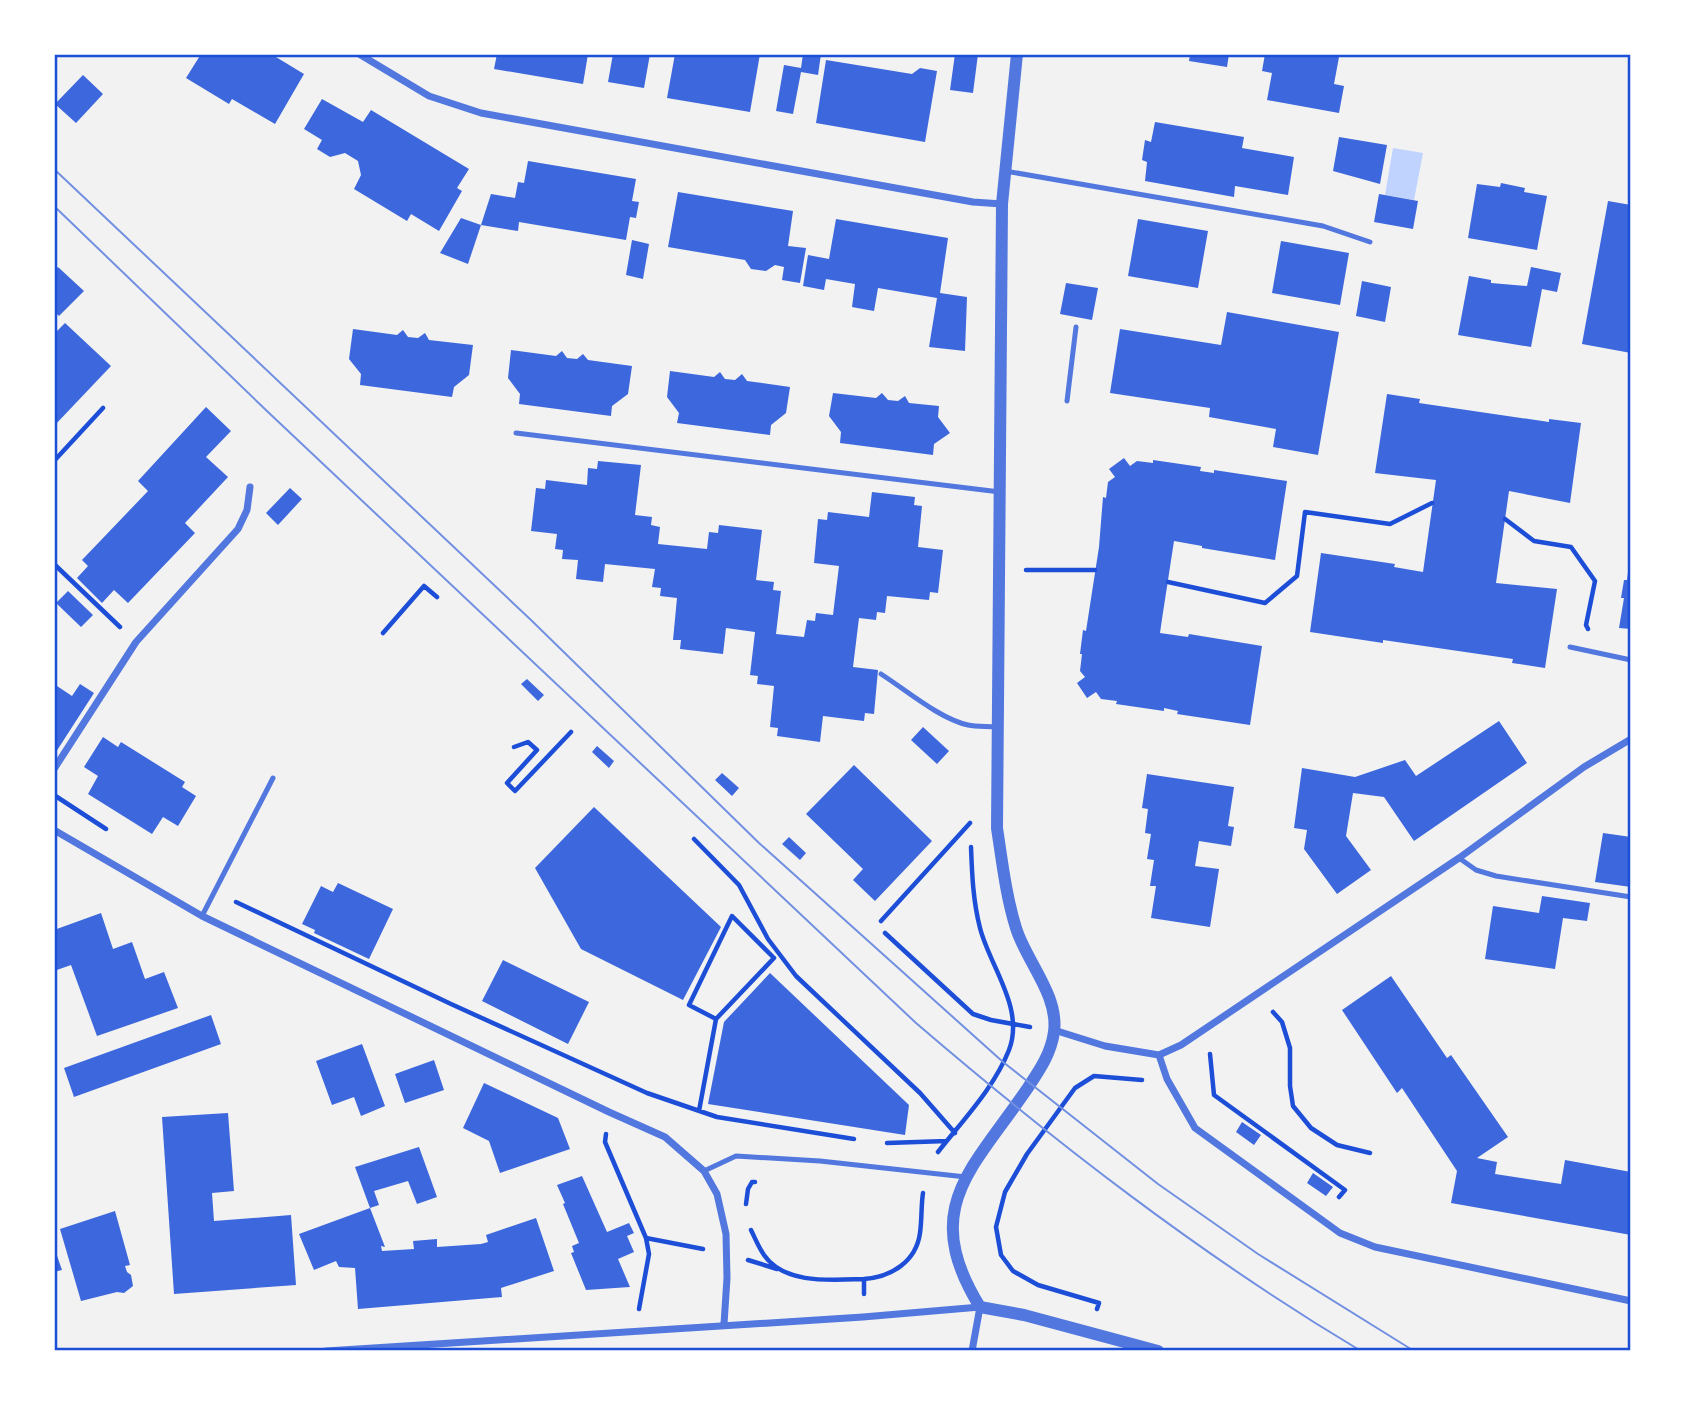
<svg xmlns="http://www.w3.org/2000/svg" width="1685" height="1405" font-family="'Libre Baskerville',serif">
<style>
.water{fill:#bfd3fe}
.building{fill:#3d67dc}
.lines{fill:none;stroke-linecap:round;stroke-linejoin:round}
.path{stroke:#1d4ed8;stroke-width:4.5}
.service{stroke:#5277de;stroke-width:5}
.minor{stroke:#5277de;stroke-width:7}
.tertiary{stroke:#5277de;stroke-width:12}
.tram{stroke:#7290e2;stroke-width:2}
.neatline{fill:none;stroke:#1d4ed8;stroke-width:2.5}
</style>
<rect width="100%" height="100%" fill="#f2f2f2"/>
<path class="water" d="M1393,148L1423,153L1414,200L1385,195Z"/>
<path class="building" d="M201,54H271L304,74L275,124L232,99L229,104L186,78Z
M497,54H588L583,84L494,69Z
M613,54H650L644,88L608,82Z
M675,54H760L750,112L667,98Z
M803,54H821L818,75L801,72L793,114L776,111L784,65L801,68Z
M955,54H978L973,93L950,90Z
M1190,54H1229L1227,67L1189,61Z
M1265,54H1325L1339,57L1334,84L1344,86L1339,113L1267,100L1272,73L1262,71Z
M826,60L912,74L920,68L937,71L925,142L816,123Z
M83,75L103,94L76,123L55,104Z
M322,99L363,122L371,110L469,169L457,188L462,191L439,231L411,214L407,221L354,189L361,175L358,161L345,153L330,157L317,149L322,140L304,129Z
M1155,122L1244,137L1242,148L1294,157L1288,195L1235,186L1234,197L1145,181L1147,162L1142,160L1145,140L1151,142Z
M1339,137L1387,145L1380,184L1333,171Z
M528,161L636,179L632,201L639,202L636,218L630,217L626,240L519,222L518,231L481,225L491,194L515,198L518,182L524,183Z
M1501,183L1525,188L1524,192L1547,196L1537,250L1468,238L1477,184L1500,187Z
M678,192L793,211L788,246L806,248L800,283L782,280L784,267L775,265L766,271L751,269L745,260L668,247Z
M1379,194L1418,201L1413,229L1374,222Z
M1608,201L1631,205V353L1582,344Z
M461,218L481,225L468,264L440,253Z
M836,219L948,238L940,293L967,297L965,351L929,347L937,298L878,288L874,311L852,307L855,284L826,279L824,290L803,286L808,255L829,259Z
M1138,219L1208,231L1198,288L1128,276Z
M632,240L649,244L643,279L626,275Z
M1281,241L1349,253L1340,305L1272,293Z
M58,267L84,291L59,316L54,311V271Z
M1531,267L1561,273L1557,292L1542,289L1531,347L1458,335L1469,276L1491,280V283L1527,286Z
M1362,281L1391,287L1385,322L1356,316Z
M1066,283L1098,288L1092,320L1060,314Z
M1227,312L1339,332L1318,455L1273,447L1276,429L1209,417L1210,408L1110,393L1120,329L1221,345Z
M65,323L111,366L54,426V334Z
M353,329L397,335L403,330L408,337L418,338L425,333L429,340L473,345L469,375L454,387L452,397L360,385L361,374L349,359Z
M511,350L556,356L562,351L567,358L577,359L583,354L588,360L632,366L628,394L612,406L611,416L519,404L520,394L508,378Z
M670,371L714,377L720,372L725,379L735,380L742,374L747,381L790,387L786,413L771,425L770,435L677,423L679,413L667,397Z
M833,393L876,398L882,393L888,400L898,401L905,396L909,403L939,406L938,417L950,433L934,444L933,455L840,443L841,432L829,416Z
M1387,394L1420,399L1419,403L1549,422V419L1581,423L1570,503L1509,491L1496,583L1557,589L1545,668L1512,663L1513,659L1383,640V643L1310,632L1321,553L1395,564L1394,567L1423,572L1436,480L1375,473Z
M206,407L231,431L206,457L228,477L185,523L195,533L128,603L114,590L102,603L77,578L88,566L82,560L148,491L138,481Z
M1124,458L1130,466L1137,461L1153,463V460L1201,467L1200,471L1214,473V470L1287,481L1275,560L1202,548V546L1174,541L1162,619L1160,633L1188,637L1189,634L1262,646L1250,725L1177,714L1178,711L1164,708V711L1116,704L1117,701L1101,699L1096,692L1087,698L1077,683L1085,677L1080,671L1082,654H1080L1083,630L1086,631L1099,547L1103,497L1106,498L1108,482L1115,477L1109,469Z
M598,461L641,465L635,515L652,517L651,525L660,527L658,544L707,549L709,532L718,533L719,525L762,530L756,580L774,582L773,590L781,591L776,634L804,637L807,620L815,621L816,613L833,615L839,566L814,563L818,519L827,520L828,512L869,517L872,492L915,497L914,505L922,506L918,547L943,550L938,593L930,592L929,600L887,596L885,613L877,612L876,620L859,618L853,667L878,670L874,714L865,713L864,721L823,716L820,742L777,736L778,728L770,727L774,686L757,684L758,676L750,675L755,632L726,628L723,654L680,649L681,640H673L677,598L660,596L661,588L652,587L655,569L605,564L603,582L576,579L578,560L562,559L563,550L555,549L557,534L531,531L536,488L545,489L546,480L587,485L588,468L597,469Z
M290,488L302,499L278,525L266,513Z
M1629,564H1631V629L1619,628L1624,598H1621L1624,580H1627Z
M68,591L93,615L81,627L56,603Z
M527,679L544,695L538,701L521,684Z
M54,684L72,696L80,684L94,693L56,752L54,751Z
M1499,721L1527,763L1414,841L1384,797L1353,793L1346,836L1371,870L1337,894L1304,849L1307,830L1294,828L1302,768L1355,777L1405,760L1416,776Z
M923,727L949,751L937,764L911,740Z
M103,737L118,747L121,742L185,782L182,787L196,796L178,826L163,817L152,834L88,794L98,776L84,767Z
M597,746L614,761L609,768L592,752Z
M854,765L932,841L875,901L853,880L863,869L806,814Z
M722,773L739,788L732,796L715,780Z
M1147,774L1234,787L1228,826L1234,827L1231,846L1199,841L1195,866L1219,869L1210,927L1151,918L1156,886H1150L1154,860L1147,859L1151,834L1145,833L1148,809L1142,808Z
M594,807L721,927L683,1000L581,949L535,868Z
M1603,833L1631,837V887L1595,882Z
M789,837L806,853L800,860L782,844Z
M338,883L393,909L369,959L314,933L315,930L302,924L321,886L333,892Z
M1542,896L1590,903L1587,921L1563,918L1555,969L1485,959L1493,906L1539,913Z
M101,913L113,949L132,942L145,979L164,972L178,1008L97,1036L71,965L54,971V930Z
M503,960L589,1002L568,1044L482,1001Z
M770,973L909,1105L905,1135L708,1104L724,1022Z
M1391,976L1447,1058L1451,1055L1508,1137L1477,1158L1497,1162L1495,1174L1561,1184L1565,1160L1631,1172V1235L1451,1203L1457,1171L1402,1088L1397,1093L1342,1010Z
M211,1015L221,1044L74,1097L64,1068Z
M362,1044L385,1106L361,1116L354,1097L332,1105L316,1061Z
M434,1060L444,1090L405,1103L395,1074Z
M484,1083L558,1118L570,1149L500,1173L489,1141L463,1128Z
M228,1113L234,1191L212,1193L214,1221L291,1215L296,1285L174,1294L162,1117Z
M1242,1122L1261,1135L1254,1145L1236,1132Z
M419,1147L437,1197L417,1204L408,1181L374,1191L379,1205L370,1208L355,1167Z
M1313,1173L1333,1187L1326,1196L1307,1183Z
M582,1176L607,1232L629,1223L634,1233L627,1236L634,1252L618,1259L630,1287L586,1290L571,1253L574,1252L572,1246L579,1243L563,1204L565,1203L557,1185Z
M370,1208L385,1247L381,1246L382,1251L414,1249L413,1241L437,1239V1247L481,1244L488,1242L486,1235L536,1218L554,1271L501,1288L502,1297L358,1309L355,1268L339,1267L336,1261L314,1270L299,1234Z
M115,1211L130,1265L125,1266L127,1272L131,1275L133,1286L124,1293L117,1292L81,1301L60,1229Z
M54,1247L62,1270L54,1272Z"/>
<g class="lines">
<path class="path" d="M54,461L103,408
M1505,519L1534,541L1571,547L1595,581L1586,625L1588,629
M54,564L120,627
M1026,570H1095
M1168,582L1265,603L1297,576L1305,512L1390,524L1432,503
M383,633L424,586L437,597
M514,747L528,742L537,750L507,783L515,791L571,732
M54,795L106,829
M694,839L739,885L768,939L796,976L920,1093L955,1133
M236,902L451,1004L647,1093L717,1117L854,1139
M881,921L970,823
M885,933L973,1014L991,1020L1030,1027
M1273,1012L1282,1022L1290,1048V1086L1293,1106L1311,1128L1337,1145L1370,1153
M716,1019L689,1005L732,916L774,958
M1210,1054L1214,1095L1345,1190L1339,1197
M699,1111L716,1019L774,958
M606,1134L605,1142L646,1238L703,1249
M887,1143L947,1141
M938,1152C963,1120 994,1088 1009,1050C1025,1008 990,967 980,928C973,901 972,874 971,847
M746,1204L748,1189L752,1182H755
M751,1230C755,1238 759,1248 764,1255C785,1285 832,1280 864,1279
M748,1260L777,1269
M864,1294V1279C891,1277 916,1262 920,1233C922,1219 921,1206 923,1193
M639,1309L649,1254L646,1238
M1097,1309L1099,1303L1038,1285L1013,1271L1001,1255L996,1227L1005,1192L1027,1154L1075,1088L1094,1076L1142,1080"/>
<path class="service" d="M1005,171L1323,226L1370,242
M1067,401L1076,327
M516,433L1000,492
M1570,647L1631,660
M881,674C906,690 940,719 968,725C977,727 988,726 996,727
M1459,858L1476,870L1496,876L1631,897
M202,916L273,778
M704,1171L736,1156L820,1161L966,1177"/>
<path class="minor" d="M359,54L429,96L481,113L973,202L1002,204
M54,769L136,642L238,529L247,510L250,487
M54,830L202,916L609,1112L665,1137L704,1171L717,1194L726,1234L727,1278L724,1324
M1054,1030L1105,1046L1159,1055L1181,1045L1459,858L1584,767L1631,739
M1159,1055L1167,1079L1195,1128L1340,1233L1375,1247L1631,1301
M326,1351L863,1317L980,1307L972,1351"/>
<path class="tertiary" d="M1017,54L1002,204L997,828C1002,861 1006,896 1016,928C1026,961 1059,995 1054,1032C1051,1054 1039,1071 1027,1089C972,1170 919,1208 980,1307L1024,1315L1158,1351"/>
<path class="tram" d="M54,169L531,620L759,843L1003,1062L1158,1184L1258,1254L1414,1351
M54,206L268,412L916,1023C1056,1143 1202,1256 1361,1351"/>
</g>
<rect width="1685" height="1405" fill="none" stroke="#ffffff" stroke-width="112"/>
<rect x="56" y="56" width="1573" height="1293" class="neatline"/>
</svg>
